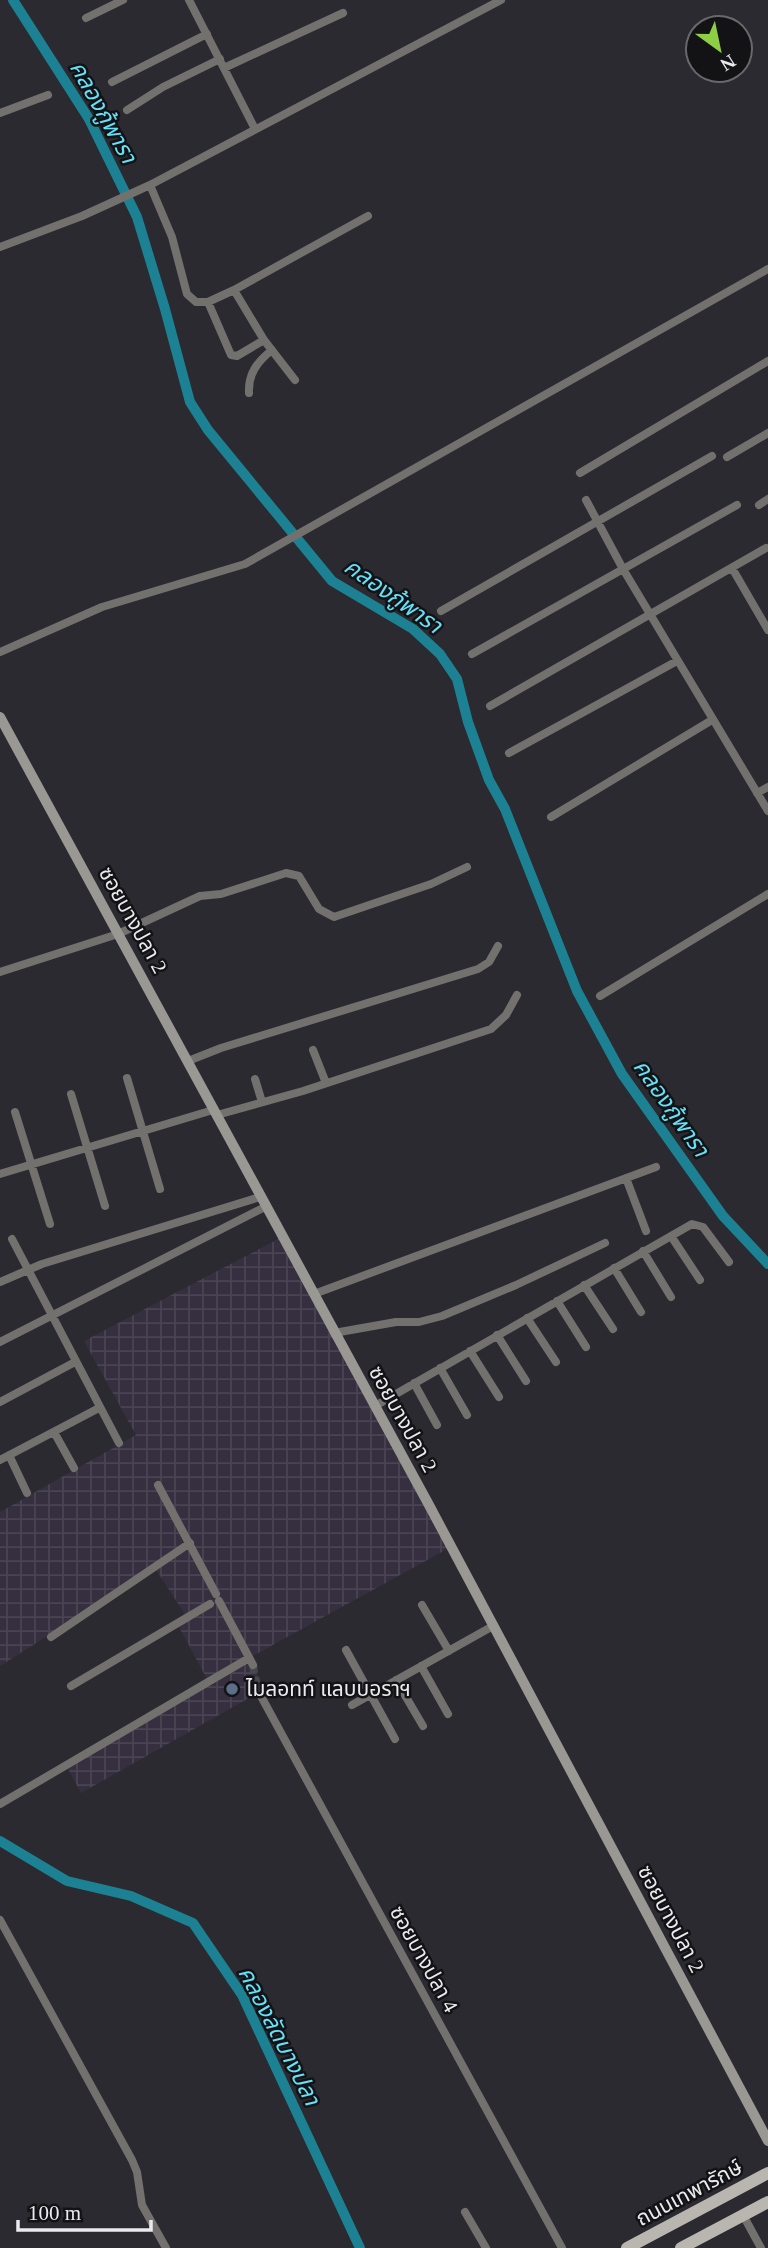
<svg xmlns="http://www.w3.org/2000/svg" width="768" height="2248" font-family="'Times New Roman','Noto Sans Thai',serif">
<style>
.industrial{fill:url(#industrial-grid)}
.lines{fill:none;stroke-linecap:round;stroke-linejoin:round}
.canal{stroke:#1c8293;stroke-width:10}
.street-tunnel{stroke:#48474c;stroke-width:8;stroke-dasharray:8 4;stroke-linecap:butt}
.street{stroke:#72716e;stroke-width:8}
.secondary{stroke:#9a9893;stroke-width:10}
.primary{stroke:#b9b6b0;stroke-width:12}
.service-dot{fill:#5c6f8a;stroke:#131316;stroke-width:2.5}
.labels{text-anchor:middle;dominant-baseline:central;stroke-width:5;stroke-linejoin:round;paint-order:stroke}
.street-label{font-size:21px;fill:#ebeaee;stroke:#131316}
.poi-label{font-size:21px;fill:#ebeaee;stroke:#131316;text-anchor:start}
.water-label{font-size:23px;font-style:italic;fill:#65e1f9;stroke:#131316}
</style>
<defs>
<pattern id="industrial-grid" width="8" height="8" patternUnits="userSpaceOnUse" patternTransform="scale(1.75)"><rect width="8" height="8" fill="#362f3f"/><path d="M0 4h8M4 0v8" fill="none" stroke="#4a4352"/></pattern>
</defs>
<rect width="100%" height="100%" fill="#2b2a30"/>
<path class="industrial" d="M282,1237L451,1547L249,1658L265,1689L81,1793L66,1765L208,1681L178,1625L188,1619L155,1568L0,1666V1512L136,1435L84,1341Z"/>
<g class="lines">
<path class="canal" d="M13,0L89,119L137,217L165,309L190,402L208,430L332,581L413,629L440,654L457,679L468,722L489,780L505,809L577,991L622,1074L723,1216L768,1264
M0,1841L67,1881L131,1896L193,1923L242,1995L360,2248"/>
<path class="street-tunnel" d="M253,1665L256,1687"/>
<path class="street" d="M189,0L255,129
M86,18L123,0
M224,68L343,13
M112,82L207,34
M127,110L163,87L220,59
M0,113L48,95
M150,185L172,237L187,294L196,302H208L234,290L264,340L295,380
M0,247L82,216L150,185L501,0
M234,290L368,216
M208,302L231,355L237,356L264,340
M249,393C248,374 257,362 272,350
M727,457L768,433
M580,473L768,361
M586,500L623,569L768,811
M759,505L768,499
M732,568L768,630
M441,611L712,456
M0,652L102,607L245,564L768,269
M472,654L737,505
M490,706L766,548
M509,753L677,661
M757,793L768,787
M551,817L712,720
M0,972L118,934L200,896L221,894L286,873L299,876L319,909L334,917L431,884L467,867
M600,996L768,894
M313,1050L326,1083
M188,1061L221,1048L478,969L489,962L498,946
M127,1078L160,1189
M255,1079L262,1102
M71,1094L105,1206
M15,1112L50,1224
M217,1115L303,1091L491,1029L506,1015L517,995
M0,1174L213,1110
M626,1178L646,1231
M671,1236L700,1280
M12,1239L119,1443
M643,1251L671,1297
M614,1268L641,1312
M0,1282L42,1264L260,1197
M584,1285L613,1329
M314,1294L656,1167
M557,1301L586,1347
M527,1318L556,1362
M334,1333L396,1322H419L442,1316L516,1285L605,1243
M497,1335L526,1381
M0,1342L265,1207
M470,1351L499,1397
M440,1368L467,1415
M414,1383L437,1425
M0,1402L75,1362
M375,1406L692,1224L703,1227L729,1262
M54,1432L74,1468
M9,1455L27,1493
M0,1460L99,1408
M158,1485L216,1594
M219,1601L253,1665
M422,1605L449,1651
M51,1637L190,1543
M346,1650L395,1739
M421,1666L448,1714
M396,1680L423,1726
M71,1686L210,1604
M256,1687L562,2248
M352,1705L493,1626
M0,1804L249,1658
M0,1920L132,2160L137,2172L142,2205L166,2248
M465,2212L486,2248
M743,2215L761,2248"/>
<path class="secondary" d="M0,717L429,1505L768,2141"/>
<path class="primary" d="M627,2248L768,2173
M681,2248L768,2202"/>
</g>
<circle class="service-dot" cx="232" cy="1689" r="7"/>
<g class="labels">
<g class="street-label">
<text transform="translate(133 920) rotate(61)">ซอยบางปลา 2</text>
<text transform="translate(403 1419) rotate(61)">ซอยบางปลา 2</text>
<text transform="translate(671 1919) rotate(62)">ซอยบางปลา 2</text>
<text transform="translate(424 1959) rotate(61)">ซอยบางปลา 4</text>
<text transform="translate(689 2193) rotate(-28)">ถนนเทพารักษ์</text>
</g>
<g class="poi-label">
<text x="246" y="1689">ไมลอทท์ แลบบอราฯ</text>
</g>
<g class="water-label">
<text transform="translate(103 112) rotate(61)">คลองกู้พารา</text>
<text transform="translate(393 596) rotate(35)">คลองกู้พารา</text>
<text transform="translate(671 1108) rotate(55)">คลองกู้พารา</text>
<text transform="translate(279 2036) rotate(63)">คลองลัดบางปลา</text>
</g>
</g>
<g transform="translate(719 49) rotate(147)"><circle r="33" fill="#131316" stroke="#69696c" stroke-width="2"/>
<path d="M0-5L12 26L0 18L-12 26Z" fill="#8dce44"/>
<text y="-10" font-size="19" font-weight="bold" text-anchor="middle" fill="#ebeaee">N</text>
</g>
<path d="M18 2220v10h133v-10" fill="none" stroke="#ebeaee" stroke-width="3.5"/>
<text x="28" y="2220" font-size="21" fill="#ebeaee" stroke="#131316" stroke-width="5" paint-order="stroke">100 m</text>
</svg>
